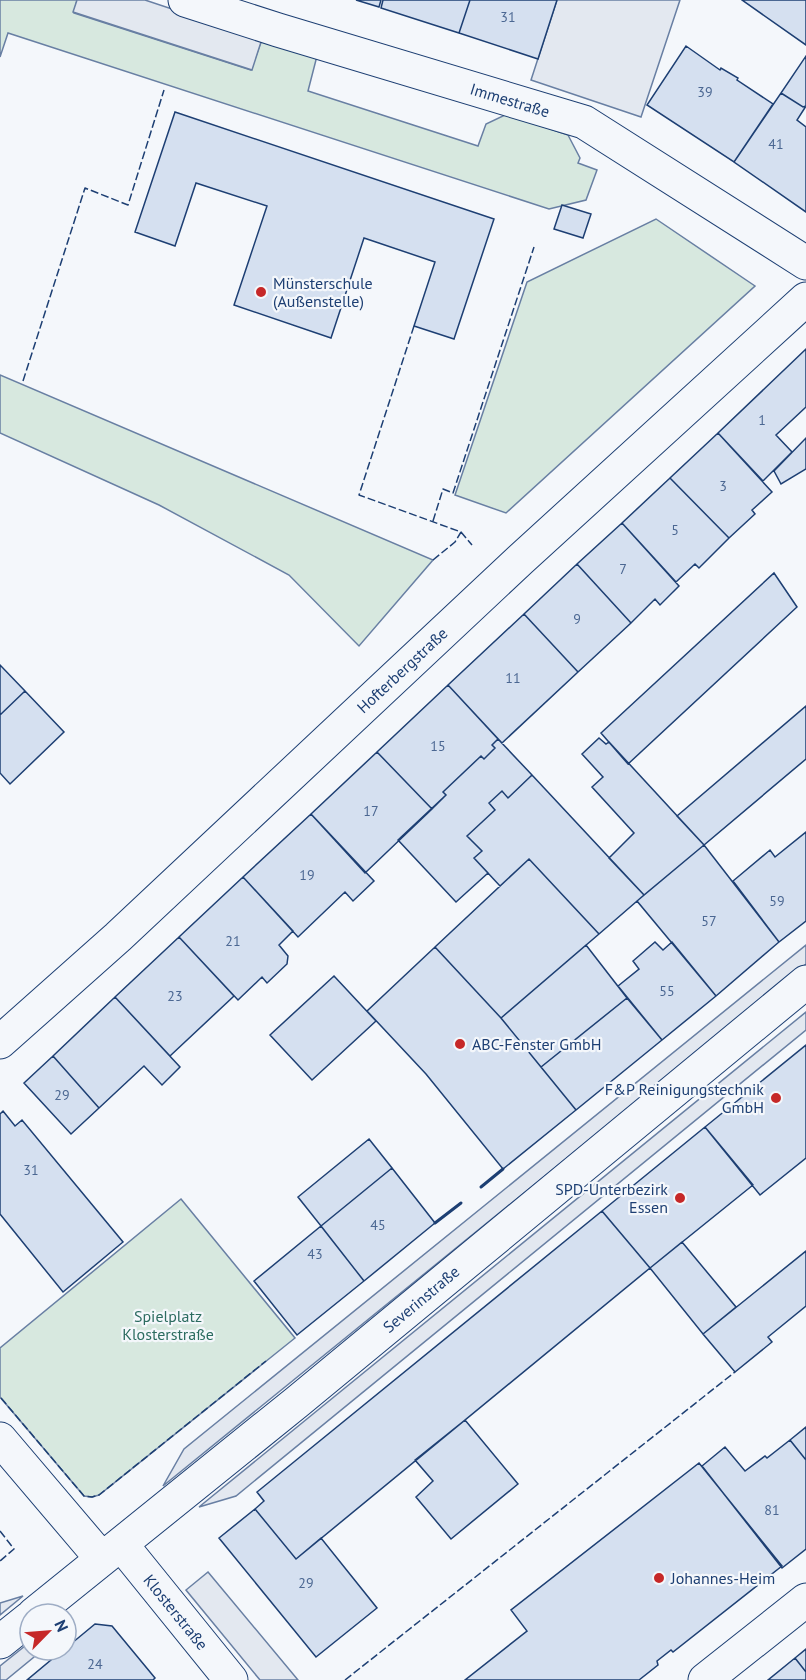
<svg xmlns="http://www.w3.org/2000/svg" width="806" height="1680" font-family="'PT Sans',sans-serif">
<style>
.green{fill:#d7e8df;stroke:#687fa3;stroke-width:1.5}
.parking{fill:#e3e8f0;stroke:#687fa3;stroke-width:1.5}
.building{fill:#d5e0f0;stroke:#1d3f73;stroke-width:1.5}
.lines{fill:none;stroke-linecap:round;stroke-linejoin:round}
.minor-casing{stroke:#1d3f73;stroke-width:35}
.minor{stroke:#f4f7fb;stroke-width:33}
.fence{stroke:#1d3f73;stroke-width:1.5;stroke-dasharray:8 3;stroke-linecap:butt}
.wall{stroke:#1d3f73;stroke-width:3}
.poi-dot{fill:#c62828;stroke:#f4f7fb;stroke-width:2}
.labels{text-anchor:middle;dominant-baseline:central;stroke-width:4.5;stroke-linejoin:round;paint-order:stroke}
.number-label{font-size:14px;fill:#4b6792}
.street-label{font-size:16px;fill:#1d3f73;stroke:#f4f7fb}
.poi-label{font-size:16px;fill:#1d3f73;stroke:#f4f7fb;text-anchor:start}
.park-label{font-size:16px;fill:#2c6c60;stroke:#f4f7fb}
</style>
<rect width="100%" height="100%" fill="#f4f7fb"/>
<path class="green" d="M0,0H77L74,13L251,70L262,39L317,56L308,91L478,146L486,124L507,114L568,135L580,158L578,163L597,170L586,200L549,209L8,33L0,57Z
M656,219L755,286L506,513L455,495L527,282Z
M0,375L433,560L359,646L289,575L159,505L0,433Z
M181,1199L295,1338L99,1495L92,1497L84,1496L0,1397V1348Z"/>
<path class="parking" d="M77,0H145L262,39L252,70L73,12Z
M557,0H680L641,117L531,80Z
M806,945V964L163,1486L184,1449Z
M806,1012V1030L236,1496L199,1507Z
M208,1572L298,1680H260L186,1590Z
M23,1596L0,1615V1603Z
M30,1642V1650H38L34,1657L6,1680H0V1666Z"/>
<path class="building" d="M356,0H381L379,7Z
M383,0H470L459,33L381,8Z
M470,0H557L538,59L459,33Z
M742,0H806V45Z
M686,46L720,70L721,68L738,78L737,80L773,104L734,162L647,105Z
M806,56V106L803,107L781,93Z
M781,93L803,107L806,106L797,120L806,127V212L734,162Z
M175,112L494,219L454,339L414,326L435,262L364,238L331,338L234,305L267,206L196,183L175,246L135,232Z
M562,205L591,214L583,238L554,229Z
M806,349V407L776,435L792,452L763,481L718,433Z
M718,433L772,492L752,510L755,514L729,538L670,478Z
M806,438V469L781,484L774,471Z
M670,478L729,538L699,568L695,564L676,582L622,523Z
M622,523L679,586L660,605L655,599L631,623L577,564Z
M577,564L631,623L578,672L524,614Z
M774,573L797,607L628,764L601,733Z
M524,614L578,672L502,743L448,685Z
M0,665L25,691L0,715Z
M448,685L498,739L492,745L495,748L484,759L481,756L443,792L446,795L432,809L377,752Z
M25,691L64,732L10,784L0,773V715Z
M806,706V759L704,845L677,816Z
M599,738L606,744L609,742L704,845L644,895L609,858L634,833L592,787L603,777L582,754Z
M498,739L532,775L508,798L502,791L489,803L495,810L467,836L482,851L474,858L488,873L456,902L398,840L446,795L443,792L481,756L484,759L495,748L492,745Z
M377,752L432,809L365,873L311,814Z
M532,775L644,895L599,934L529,859L500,886L474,858L482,851L467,836L495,810L489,803L502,791L508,798Z
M311,814L374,881L353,901L345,892L298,937L243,877Z
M806,832V921L779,942L733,881L770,850L775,857Z
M704,845L779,942L716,996L637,901Z
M529,859L599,934L501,1018L435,947Z
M243,877L293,931L279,945L288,956L287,964L267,983L262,977L238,1000L179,937Z
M179,937L234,996L170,1056L115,997Z
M655,942L663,950L672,942L716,996L662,1040L618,986L639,969L633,961Z
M586,945L627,998L541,1067L501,1018Z
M435,947L501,1018L576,1110L503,1169L426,1074L367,1011Z
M334,976L376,1021L312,1080L270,1035Z
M115,997L180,1067L162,1085L144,1066L99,1108L53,1056Z
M627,998L662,1040L576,1110L541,1067Z
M806,1045V1158L760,1195L705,1127Z
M53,1056L99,1108L71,1134L24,1083Z
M3,1111L15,1126L22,1120L123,1242L63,1292L0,1214V1114Z
M705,1127L753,1185L650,1268L602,1211Z
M369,1139L392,1168L321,1226L298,1197Z
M392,1168L435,1223L364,1281L321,1226Z
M602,1211L650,1268L296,1559L255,1509L264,1501L257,1492Z
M321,1226L364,1281L297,1335L254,1281Z
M682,1242L736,1307L703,1334L650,1268Z
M806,1251V1306L768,1337L772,1342L735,1372L703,1334Z
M465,1420L518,1484L451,1539L416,1497L433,1481L415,1460Z
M806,1427V1460L790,1440Z
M790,1440L806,1460V1549L782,1568L702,1466L725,1447L745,1471L765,1456L767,1458Z
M699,1463L782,1566L673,1652L671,1650L657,1661L658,1665L639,1680H465L527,1631L511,1610Z
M255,1509L296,1559L321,1538L377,1608L316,1657L219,1538Z
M95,1624L112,1626L155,1678L153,1680H27L63,1650H66V1648Z
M806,1649V1672L795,1658Z
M795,1658L806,1672V1680H768Z"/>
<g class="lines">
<defs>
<path id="minor" d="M185,0L278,30L584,122L806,263
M0,1042L118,937L520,560L806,299
M0,1439L102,1559
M121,1544L231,1680
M34,1614L297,1402L806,982
M0,1642L30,1618
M705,1680L806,1600"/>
</defs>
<use href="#minor" class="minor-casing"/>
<use href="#minor" class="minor"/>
<path class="fence" d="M414,326L359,495L461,532L472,545
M23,381L85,188L128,205L164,90
M433,521L443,489L453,493L534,247
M433,560L455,542L461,532
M1,1398L84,1496L92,1497L99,1495L266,1361
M0,1531L14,1549L0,1561
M345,1680L735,1372"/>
<path class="wall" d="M481,1187L503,1169
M435,1223L461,1203"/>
</g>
<g class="poi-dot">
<circle cx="261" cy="292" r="6"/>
<circle cx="460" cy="1044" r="6"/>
<circle cx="776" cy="1098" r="6"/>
<circle cx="680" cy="1198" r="6"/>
<circle cx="659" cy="1578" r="6"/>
</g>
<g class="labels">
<g class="number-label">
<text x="508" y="17">31</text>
<text x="705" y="92">39</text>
<text x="776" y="144">41</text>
<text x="762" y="420">1</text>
<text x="723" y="486">3</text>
<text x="675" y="530">5</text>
<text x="623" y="569">7</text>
<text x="577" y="619">9</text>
<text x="513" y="678">11</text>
<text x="438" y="746">15</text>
<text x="371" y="811">17</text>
<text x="307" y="875">19</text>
<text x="777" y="901">59</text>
<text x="709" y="921">57</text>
<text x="233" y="941">21</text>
<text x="667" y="991">55</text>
<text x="175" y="996">23</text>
<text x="62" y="1095">29</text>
<text x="31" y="1170">31</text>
<text x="378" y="1225">45</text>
<text x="315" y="1254">43</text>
<text x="772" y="1510">81</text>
<text x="306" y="1583">29</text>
<text x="95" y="1664">24</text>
</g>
<g class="street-label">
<text transform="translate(510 100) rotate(17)">Immestraße</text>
<text transform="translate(402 670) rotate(-43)">Hofterbergstraße</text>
<text transform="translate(421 1299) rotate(-40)">Severinstraße</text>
<text transform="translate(176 1612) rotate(51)">Klosterstraße</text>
</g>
<g class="poi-label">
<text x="273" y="283">Münsterschule<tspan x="273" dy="18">(Außenstelle)</tspan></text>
<text x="472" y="1044">ABC-Fenster GmbH</text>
<text x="764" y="1089" text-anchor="end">F&amp;P Reinigungstechnik<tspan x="764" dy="18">GmbH</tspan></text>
<text x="668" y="1189" text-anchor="end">SPD-Unterbezirk<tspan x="668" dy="18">Essen</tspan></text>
<text x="671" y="1578">Johannes-Heim</text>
</g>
<g class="park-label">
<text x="168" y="1316">Spielplatz<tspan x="168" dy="18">Klosterstraße</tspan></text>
</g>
</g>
<g transform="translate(48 1632) rotate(65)"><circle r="28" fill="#f4f7fb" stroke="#9eadc5" stroke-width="1.5"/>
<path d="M0-4.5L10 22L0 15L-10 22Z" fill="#c62828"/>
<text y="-9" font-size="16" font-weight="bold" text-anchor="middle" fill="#1d3f73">N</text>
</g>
</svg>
